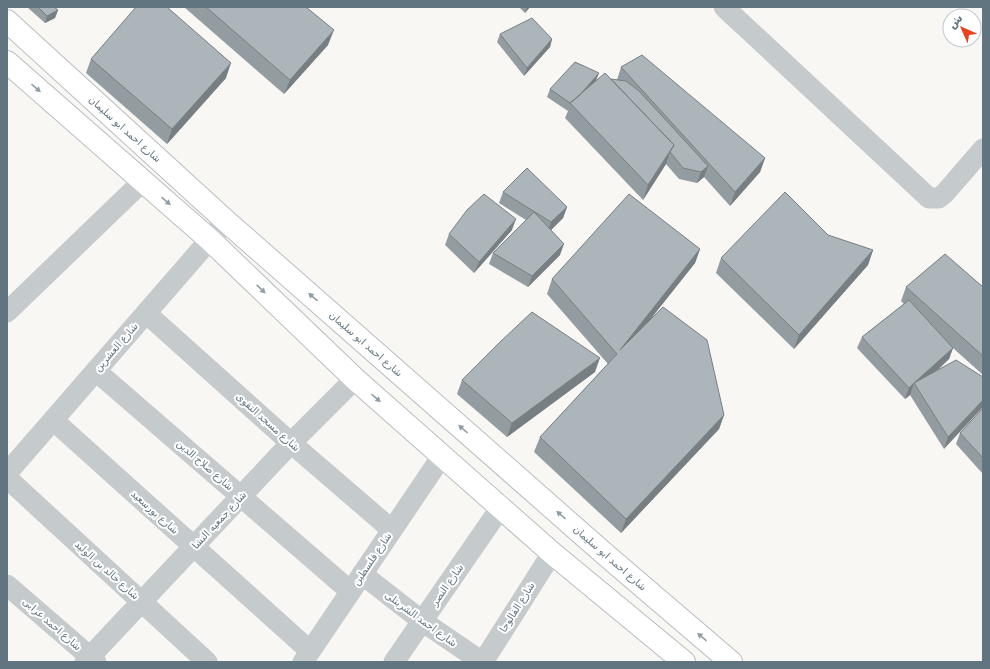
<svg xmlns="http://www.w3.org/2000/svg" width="990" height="669" font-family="'DejaVu Sans','Noto Naskh Arabic',sans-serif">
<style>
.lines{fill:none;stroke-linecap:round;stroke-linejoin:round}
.major-casing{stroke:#b8bdc0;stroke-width:24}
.minor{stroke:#c5cacc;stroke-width:21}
.major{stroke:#fff;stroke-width:22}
.wall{fill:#939ca0}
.shaded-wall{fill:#787f82}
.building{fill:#abb5ba;stroke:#787f82}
.oneway{fill:#909ea7}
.labels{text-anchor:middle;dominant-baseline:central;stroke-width:4;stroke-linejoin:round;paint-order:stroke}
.street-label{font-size:10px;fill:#617581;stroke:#fff}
</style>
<rect width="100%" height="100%" fill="#f8f7f4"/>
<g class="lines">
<defs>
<path id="major" d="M7,21L226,221L607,556L731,662
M7,62L210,240L355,379L552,553L684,662"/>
</defs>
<use href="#major" class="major-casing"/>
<path class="minor" d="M724,7L929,198H939L945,193L983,149
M7,312L143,181
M146,313L291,443L392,530
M96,371L350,591
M53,420L310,651
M7,473L226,221
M7,478L207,662
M362,574L422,621L482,662
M7,585L96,662
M85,662L291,443L355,379
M303,662L442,456
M394,662L501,507
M483,662L552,553"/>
<use href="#major" class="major"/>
</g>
<path class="wall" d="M27,7H54L58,10L55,18L45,23Z
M184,7H306L328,45L284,94Z
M519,7H530L525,13Z
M500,34L552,39L550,47L524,76L497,42Z
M91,59L226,78L167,144L86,73Z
M621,67L765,158L760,172L730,206L704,177L697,183L679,179L666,164L643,200L565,118L568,111L547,97L550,89L595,81L611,79L617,80Z
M503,192L567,207L563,218L551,230L560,255L528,287L489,264L493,253L526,220L499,203Z
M512,230L474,273L445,245L449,234Z
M700,249L695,263L648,322L724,415L719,429L621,533L534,452L540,437L608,364L547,294L552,279Z
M873,250L868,265L794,349L716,273L721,258Z
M906,287H983V375L953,348L949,359L937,371L983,377L944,449L910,395L905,399L857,348L862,337L904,304L901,301Z
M595,372L507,437L457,394L462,380Z
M983,408V474L956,444L960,433Z"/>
<path class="shaded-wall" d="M527,7H530L525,13Z
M58,10L55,18L45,23L47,16Z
M334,30L328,45L284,94L290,80Z
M552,39L550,47L524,76L527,68Z
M231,63L226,78L167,144L172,129Z
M599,73L596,81L571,104Z
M674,145L670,153V152L666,164L643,200L648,185Z
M765,158L760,172L730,206L735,192Z
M708,166L704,177L697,183L701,172Z
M567,207L563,218L547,234L551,222Z
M516,219L512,230L474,273L479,262Z
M564,244L560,255L528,287L532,276Z
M700,249L695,263L615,364L620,350Z
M873,250L868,265L794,349L799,335Z
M953,348L949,359L917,388L914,383Z
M600,358L595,372L507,437L512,423Z
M914,383L910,395L905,399L909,388Z
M983,400V407L944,449L948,437Z
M724,415L719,429L621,533L626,519Z"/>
<path class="building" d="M38,7H54L58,10L47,16Z
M136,7H167L231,63L172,129L91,59Z
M206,7H306L334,30L290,80Z
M532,18L552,39L527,68L500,34Z
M642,55L765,158L735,192L621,67Z
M575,62L599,73L579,96L570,103L550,89Z
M605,73L674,145L648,185L570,103Z
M611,79L626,81L639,91L708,166L701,172L683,168L670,152L674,145Z
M527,168L567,207L551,222L503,192Z
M785,192L828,235L873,250L799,335L721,258Z
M484,194L516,219L479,262L449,234L467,210Z
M629,194L700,249L620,350L663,307L707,340L724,415L626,519L540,437L617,354L552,279Z
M534,212L564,244L532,276L493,253Z
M945,254L983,287V356L906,287Z
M909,300L953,348L914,383L956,360L983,377V400L948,437L914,383L909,388L862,337Z
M532,312L600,358L512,423L462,380L500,342Z
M983,408V458L960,433Z"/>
<defs><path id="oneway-solid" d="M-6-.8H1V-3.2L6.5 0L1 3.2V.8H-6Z"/></defs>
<g class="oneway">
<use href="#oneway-solid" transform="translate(36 88) rotate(41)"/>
<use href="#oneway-solid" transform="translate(166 201) rotate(41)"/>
<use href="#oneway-solid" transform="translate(261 289) rotate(44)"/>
<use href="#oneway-solid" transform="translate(313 297) rotate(-139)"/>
<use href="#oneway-solid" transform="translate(376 398) rotate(41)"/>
<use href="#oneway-solid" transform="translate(463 429) rotate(-139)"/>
<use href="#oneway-solid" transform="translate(561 515) rotate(-139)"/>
<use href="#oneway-solid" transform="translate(702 637) rotate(-139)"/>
</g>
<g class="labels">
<g class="street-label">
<text transform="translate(125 129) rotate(42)">شارع احمد ابو سليمان</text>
<text transform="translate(366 344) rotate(41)">شارع احمد ابو سليمان</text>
<text transform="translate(116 347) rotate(-49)">شارع العشرين</text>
<text transform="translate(268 422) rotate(42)">شارع مسجد التقوى</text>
<text transform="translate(205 465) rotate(41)">شارع صلاح الدين</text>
<text transform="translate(155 512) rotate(42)">شارع بورسعيد</text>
<text transform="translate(219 520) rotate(-47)">شارع جمعيه النشا</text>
<text transform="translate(610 558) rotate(41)">شارع احمد ابو سليمان</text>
<text transform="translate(372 559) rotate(-56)">شارع فلسطين</text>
<text transform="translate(107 570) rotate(42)">شارع خالد بن الوليد</text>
<text transform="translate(447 585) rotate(-55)">شارع النصر</text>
<text transform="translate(517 607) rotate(-58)">شارع الفالوجا</text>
<text transform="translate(421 619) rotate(36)">شارع احمد الشربتلى</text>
<text transform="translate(52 624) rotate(41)">شارع احمد عرابى</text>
</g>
</g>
<rect width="990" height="669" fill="none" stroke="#617581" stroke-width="16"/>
<g transform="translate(962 28) rotate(315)"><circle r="19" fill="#ffffff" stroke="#c0c8cd"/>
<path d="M0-3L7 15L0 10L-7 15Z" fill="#ec411f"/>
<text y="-6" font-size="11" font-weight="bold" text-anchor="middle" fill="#617581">ش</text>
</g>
</svg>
